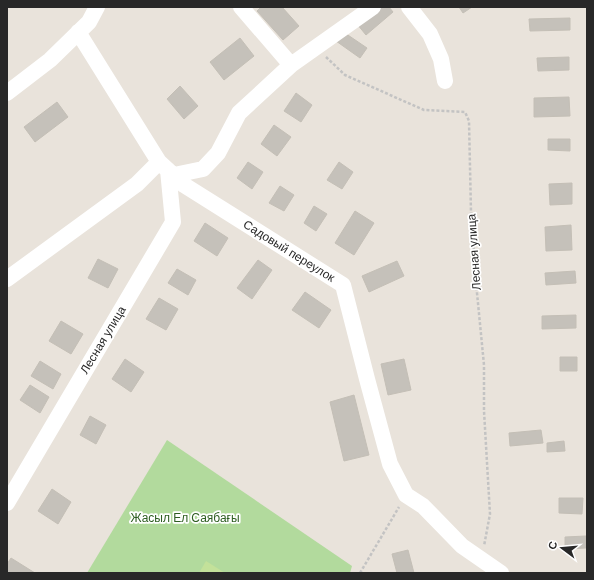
<svg xmlns="http://www.w3.org/2000/svg" width="594" height="580" font-family="'DM Sans',sans-serif">
<style>
.green{fill:#b2da9d}
.pitch{fill:#c3e19a}
.building{fill:#c5c1ba;stroke:#c4bfb6}
.lines{fill:none;stroke-linecap:round;stroke-linejoin:round}
.path{stroke:#c3c3c3;stroke-width:2.5;stroke-dasharray:3 2;stroke-linecap:butt}
.minor{stroke:#fff;stroke-width:16}
.labels{text-anchor:middle;dominant-baseline:central;stroke-width:3.5;stroke-linejoin:round;paint-order:stroke}
.street-label{font-size:12px;fill:#282828;stroke:#fff}
.park-label{font-size:12px;fill:#2d5d21;stroke:#fff}
</style>
<rect width="100%" height="100%" fill="#e9e3db"/>
<path class="green" d="M167,440L352,566L350,573H87Z"/>
<path class="pitch" d="M206,561L225,573H199Z"/>
<path class="building" d="M261,7H282L299,26L283,40L257,11Z
M378,7H389L393,12L366,35L357,24Z
M459,7H472L463,13Z
M570,18V30L530,31L529,19Z
M342,31L367,48L360,58L336,41Z
M240,38L254,56L224,80L210,62Z
M569,57V70L538,71L537,58Z
M180,86L198,106L184,119L167,99Z
M296,93L312,105L301,122L284,111Z
M569,97L570,116L534,117V98Z
M57,102L68,117L35,142L24,127Z
M274,125L291,137L277,156L261,144Z
M548,139H570V151L548,150Z
M248,162L263,172L252,189L237,178Z
M339,162L353,172L342,189L327,180Z
M572,183V204L550,205L549,184Z
M280,186L294,195L284,211L269,203Z
M314,206L327,214L316,231L304,223Z
M355,211L374,223L354,255L335,243Z
M205,223L228,238L217,256L194,241Z
M571,225L572,250L546,251L545,227Z
M98,259L118,269L108,288L88,278Z
M258,260L272,270L252,299L237,288Z
M397,261L404,276L369,292L362,276Z
M177,269L196,280L188,295L168,283Z
M575,271L576,283L546,285L545,273Z
M305,292L331,310L319,328L292,310Z
M159,298L178,309L166,330L146,319Z
M576,315V328L542,329V316Z
M61,321L83,334L71,354L49,341Z
M560,357H577V371H560Z
M125,359L144,372L131,392L112,379Z
M404,359L411,390L388,395L381,364Z
M40,361L61,374L53,389L31,376Z
M30,385L49,397L40,413L20,400Z
M354,395L369,455L344,461L330,402Z
M90,416L106,425L96,444L80,435Z
M541,430L543,443L510,446L509,433Z
M564,441L565,451L547,452V443Z
M52,489L71,502L58,524L38,511Z
M559,498H583L582,514L559,513Z
M586,536V548L565,549V537Z
M408,550L414,573H397L392,554Z
M11,558L35,573H7V564Z"/>
<g class="lines">
<path class="path" d="M326,57L345,75L424,110L465,112L469,121L471,213L477,293L484,365V411L490,514L484,546
M360,573L399,507"/>
<path class="minor" d="M241,7L291,65
M409,7L430,34L441,59L445,81
M78,32L159,162L184,185L343,285L367,379L390,464L406,495L423,506L462,546L501,573
M7,93L50,60L89,22L97,7
M174,175L203,169L218,153L239,113L291,65L373,7
M7,279L137,184L159,162
M7,503L173,222L168,170"/>
</g>
<g class="labels">
<g class="street-label">
<text transform="translate(289 251) rotate(32)">Садовый переулок</text>
<text transform="translate(474 252) rotate(-94)">Лесная улица</text>
<text transform="translate(103 340) rotate(-59)">Лесная улица</text>
</g>
<g class="park-label">
<text x="185" y="518">Жасыл Ел Саябағы</text>
</g>
</g>
<rect width="594" height="580" fill="none" stroke="#282828" stroke-width="16"/>
<g transform="translate(562 548) rotate(286)" stroke="#ffffff" stroke-width="3" paint-order="stroke">
<path d="M0-3L7 15L0 10L-7 15Z" fill="#282828"/>
<text y="-6" font-size="11" font-weight="bold" text-anchor="middle" fill="#282828">С</text>
</g>
</svg>
